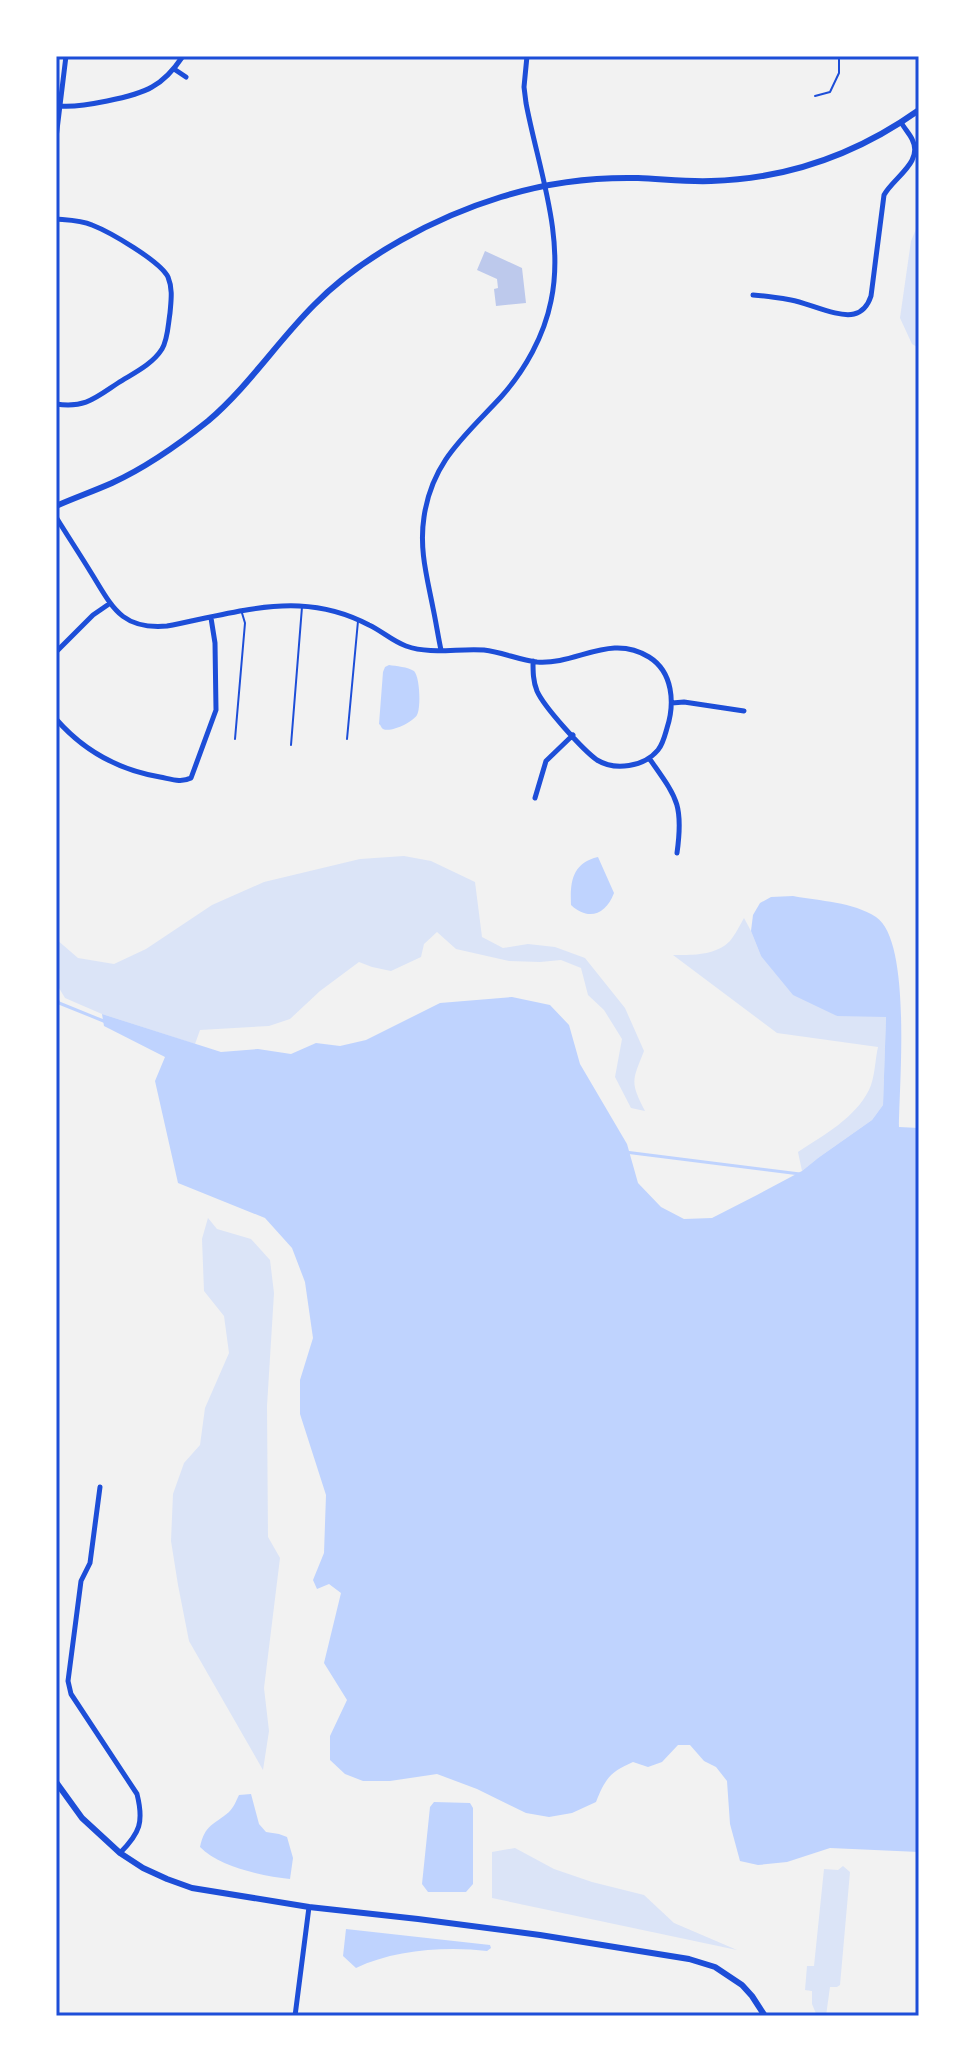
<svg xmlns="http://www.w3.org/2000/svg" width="975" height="2072" font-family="Lora,serif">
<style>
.green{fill:#dbe4f7}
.water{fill:#bfd3fe}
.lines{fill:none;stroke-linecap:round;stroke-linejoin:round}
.stream{stroke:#bfd3fe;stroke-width:3}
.building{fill:#bdc9ec}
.path{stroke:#1d4ed8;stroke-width:2}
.service{stroke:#1d4ed8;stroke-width:2}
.minor{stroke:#1d4ed8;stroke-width:5}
.tertiary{stroke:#1d4ed8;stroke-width:6}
.neatline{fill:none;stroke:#1d4ed8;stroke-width:3}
</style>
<rect width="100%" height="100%" fill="#f2f2f2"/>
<path class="green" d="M919,222V348L912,344L900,318L911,241Z
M404,856L431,861L475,882L482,937L503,948L528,944L555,947L585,958L625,1008L644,1051C632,1081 630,1082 645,1111L631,1108L615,1077L622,1039L604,1010L588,995L581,968L561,960L540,962L509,961L456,949L437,932L424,944L421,957L391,971L372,967L359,962L320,991L290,1019L269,1026L200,1030L195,1044L102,1014L65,998L56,983V939L78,958L114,964L146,949L212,905L264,882L360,859Z
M744,918L751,931L761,956L837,1016H886L883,1105L872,1120L818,1158L802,1171L798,1152C824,1135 855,1118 869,1090C875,1078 875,1060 878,1047L777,1033L673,955C692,955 715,956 730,941C735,935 740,925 744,918Z
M208,1218L217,1229L251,1239L270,1260L274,1293L267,1406L268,1537L280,1558L264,1688L269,1731L263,1770L189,1641L178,1585L171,1541L173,1494L184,1463L200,1445L205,1408L229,1353L224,1316L204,1291L202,1239Z
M515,1848L554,1869L592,1882L644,1895L674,1923L737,1950L492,1898V1852Z
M843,1866L850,1872L840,1985L837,1987H830L826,2016H817L812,2004V1991L805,1990L807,1966H814L824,1869L838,1870Z"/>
<path class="water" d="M389,665C396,666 408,667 414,671C420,677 421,708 417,715C413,722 391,733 383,729C381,728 381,725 379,724L383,672L385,667Z
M598,857L614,893C606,915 588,921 571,905C570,882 572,863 598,857Z
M793,896C820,901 853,902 876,917C912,941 899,1085 899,1127L919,1128V1852L830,1848L787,1862L758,1865L740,1861L730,1824L727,1781L716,1767L704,1761L690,1745H678L662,1762L648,1767L633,1762C610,1772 605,1779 596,1802L572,1813L549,1817L526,1813L477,1789L437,1774L390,1781H363L345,1774L330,1760V1736L347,1700L324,1663L341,1593L329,1584L317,1589L313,1580L324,1553L326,1495L300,1414V1380L313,1338L305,1282L292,1248L265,1218L178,1183L155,1081L165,1057L104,1026L102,1014L221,1052L258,1049L291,1054L316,1043L340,1046L366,1040L440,1003L512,997L550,1005L569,1025L580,1064L627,1144L638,1183L661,1207L684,1219L712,1218L757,1195L802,1171L818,1158L872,1120L883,1105L886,1017L837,1016L793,995L761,956L751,931L753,915L760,903L771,897Z
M251,1794L259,1824L266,1832L279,1834L287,1837L293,1858L290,1879C263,1876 219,1867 200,1847C205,1824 214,1825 229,1812C234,1807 236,1801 239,1795Z
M434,1802L470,1803L473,1808V1884L466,1892H428L422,1884L430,1807Z
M346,1929L490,1945L491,1948L487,1951C446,1946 393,1950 356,1968L343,1956Z"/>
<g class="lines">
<path class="stream" d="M56,997L59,1003L106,1022
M625,1152L800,1174"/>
</g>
<path class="building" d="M485,251L522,268L526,303L496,306L494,289L498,288L497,279L477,270Z"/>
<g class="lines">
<path class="path" d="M815,96L830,92L839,73V56"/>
<path class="service" d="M235,739L245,623L242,613
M347,739L358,621
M291,745L302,607"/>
<path class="minor" d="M174,69L186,77
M60,106C80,108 135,97 152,87C165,80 175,68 183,56
M56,138L66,56
M56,219C68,220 81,220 92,225C110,232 160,261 168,277C173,289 171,301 170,313C168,325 168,339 162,349C152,365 132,374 118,383C94,399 85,408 56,404
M753,295C766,296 779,298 791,300C808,303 838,318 854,314C863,312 868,305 871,296L884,195C894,177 924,162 912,139C909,133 904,128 901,122
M56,517C67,535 79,553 90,571C112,606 120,630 167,626C209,618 257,604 299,606C323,607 348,614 369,625C382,631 392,641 406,646C431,655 458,648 484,650C502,652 519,660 537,662C577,665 610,633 649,657C673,672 675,703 667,728C665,735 663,744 658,750C644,767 615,771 597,760C583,750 544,707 537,691C533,681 533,672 533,661
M441,650C438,636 436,622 433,608C427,577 419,549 424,517C432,461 465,436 501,397C525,370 544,336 551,301C565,236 538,167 526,103L524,87L527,56
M56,652L93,615L109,604
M672,703L684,702L744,711
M56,719C83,750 119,770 160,777C171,779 181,783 191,778L216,710L215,643L211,618
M649,758C676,797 684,803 677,853
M535,798L546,761L573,735
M100,1487L90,1563L81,1581L68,1681L71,1694L137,1794C144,1822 140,1833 120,1853
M295,2016L309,1907"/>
<path class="tertiary" d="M56,506C74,498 94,491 112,483C147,467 178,445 208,421C248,387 277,342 314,305C362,256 436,217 501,197C545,183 593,177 638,178C663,179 687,182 711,181C787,179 857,154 919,110
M56,1782L82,1818L120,1853L143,1868L167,1879L192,1888L309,1907L418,1919L540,1935L689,1959L715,1967L742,1985L752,1996L765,2016"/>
</g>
<rect width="975" height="2072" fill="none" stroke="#ffffff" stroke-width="116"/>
<rect x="58" y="58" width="859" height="1956" class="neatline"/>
</svg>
